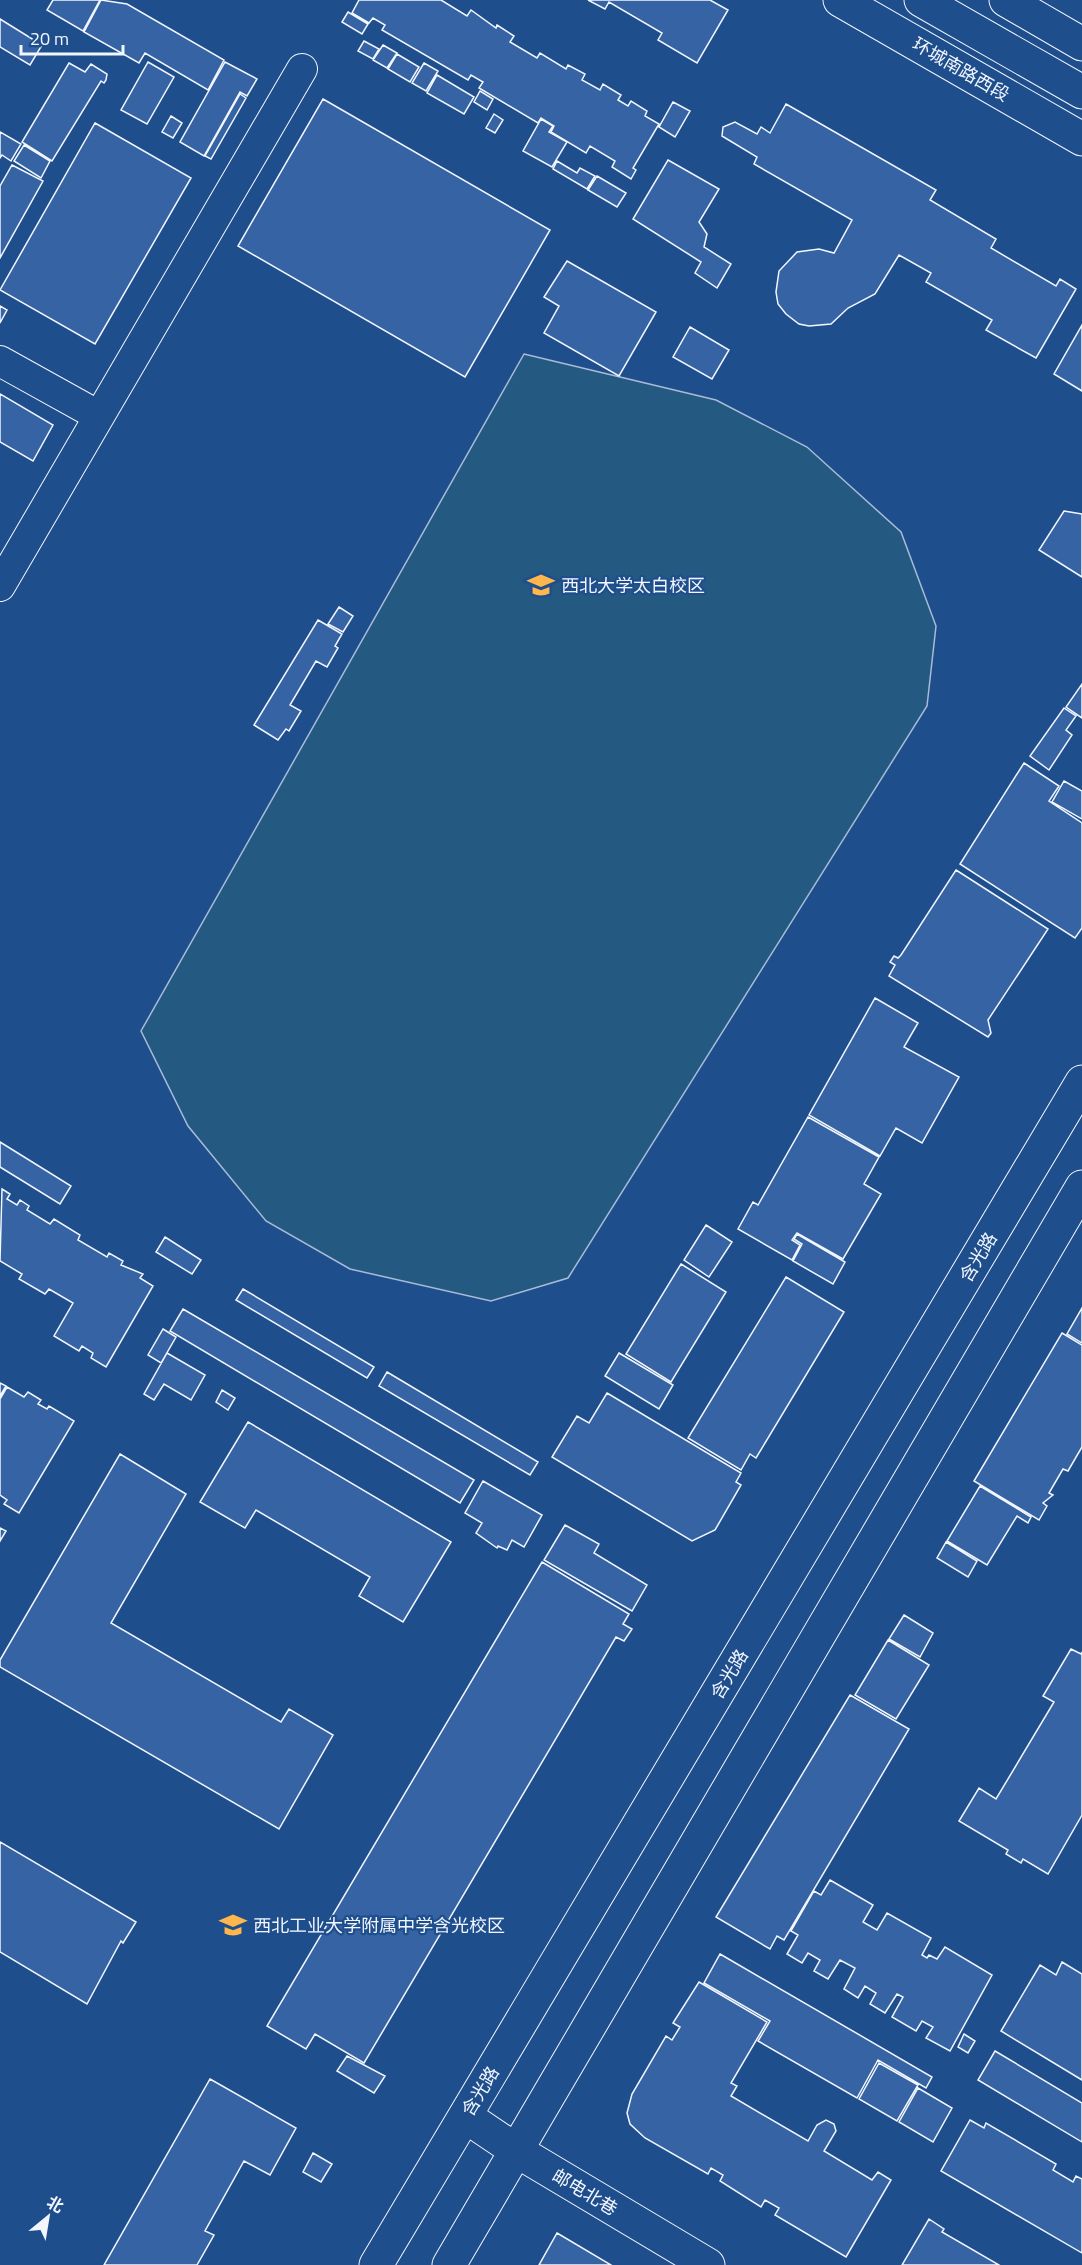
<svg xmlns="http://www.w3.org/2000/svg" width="1082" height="2265" font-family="'Titillium Web','Noto Sans SC',sans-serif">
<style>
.green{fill:#245a82;stroke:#a8bbd7;stroke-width:1.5}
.building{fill:#3563a3;stroke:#f2f6ff;stroke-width:1.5}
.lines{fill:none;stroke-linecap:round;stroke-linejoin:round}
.street-casing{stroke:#f2f6ff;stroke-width:32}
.secondary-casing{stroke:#f2f6ff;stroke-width:35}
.primary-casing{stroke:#f2f6ff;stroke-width:35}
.street{stroke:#1f4e8c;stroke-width:30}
.secondary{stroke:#1f4e8c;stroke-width:33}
.primary{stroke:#1f4e8c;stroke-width:33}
.labels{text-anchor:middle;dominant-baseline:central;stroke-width:4.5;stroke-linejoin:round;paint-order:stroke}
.street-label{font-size:18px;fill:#f2f6ff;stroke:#1f4e8c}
.poi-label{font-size:18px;fill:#f2f6ff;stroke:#1f4e8c;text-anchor:start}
</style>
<rect width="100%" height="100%" fill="#1f4e8c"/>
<path class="green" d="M524,354L716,400L807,447L901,532L936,626L927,706L568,1278L491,1301L350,1269L266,1221L188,1126L141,1031Z"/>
<path class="building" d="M53,0H100L83,31L47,10Z
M101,0L127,4L224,60L208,90L145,53L139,63L84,32Z
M359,0H441L467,16L471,10L496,28L497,25L514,36L510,42L537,58L540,53L566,69L568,65L585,74L582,80L600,90L603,84L621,95L618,100L628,106L631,101L647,111L645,116L659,124L633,168L636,170L631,179L612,167L615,161L590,146L586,153L551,132L554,126L541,118L538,123L479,88L483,82L471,75L468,80L382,30L385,25L373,18L369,23L352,13Z
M588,0H710L728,10L697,63L658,40L662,33L609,2L605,9Z
M348,12L368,24L362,34L342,22Z
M0,19L42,45L30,65L0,47Z
M364,41L379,49L373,59L358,51Z
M383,45L397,53L387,68L373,60Z
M397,54L419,67L410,82L388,69Z
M148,62L174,77L147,124L121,110Z
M225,62L257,79L247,96L240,92L204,156L180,142Z
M69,63L85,72L91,64L107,74L106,80L104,83L101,81L52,161L22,142Z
M424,63L438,71L426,91L412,83Z
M437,75L474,97L464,114L427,93Z
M480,91L493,99L487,110L474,102Z
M240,94L246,98L211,159L205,156Z
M323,99L550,230L465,377L238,246Z
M673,102L690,111L675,137L659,127Z
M786,104L936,190L930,200L996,239L991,248L1056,286L1060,279L1076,289L1036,358L986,330L992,320L926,282L931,273L899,255L875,294L848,308L831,324L809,326L799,324L786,314L778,304L776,292L779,271L797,252L819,249L834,253L852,220L754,164L757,157L722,136L723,127L735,122L757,134L761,127L770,133Z
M494,114L503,120L495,133L486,128Z
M171,116L182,123L173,138L162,132Z
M541,119L553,126L549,132L567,142L552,167L523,151Z
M95,123L191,178L95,344L0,290Z
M0,132L21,144L11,161L2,155L0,158Z
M24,145L50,161L41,178L14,161Z
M668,160L719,189L699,222L707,234L704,247L731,264L717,288L695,273L701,262L633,219Z
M557,161L577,173L580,168L595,176L587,189L553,169Z
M12,165L43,181L0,258V186Z
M597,176L626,193L617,207L588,190Z
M567,261L656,312L619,376L544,333L559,306L544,297Z
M0,306L7,310L0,323Z
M1082,325V391L1054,374Z
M690,327L729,350L712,379L673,357Z
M0,394L53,425L33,461L0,442Z
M1064,511L1082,514V577L1039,550Z
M339,607L353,616L343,632L328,624Z
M318,620L342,634L335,646L338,648L327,667L316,661L290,705L301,711L289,731L286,729L278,740L254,725Z
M1082,684V718L1066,707Z
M1064,708L1076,716L1066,730L1072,735L1049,770L1030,756Z
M1024,763L1059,786L1049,801L1082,823V928L1075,938L960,864Z
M1064,781L1082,791V819L1052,802Z
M956,870L1048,929L988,1020L991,1033L988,1037L889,976L895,965L890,962L894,956L898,958L901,955Z
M875,998L918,1023L904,1047L959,1077L922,1143L896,1128L880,1156L809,1115Z
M808,1117L879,1157L864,1184L881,1194L843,1259L797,1233L792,1240L800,1245L792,1260L738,1229L753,1202L758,1205Z
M0,1142L71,1186L60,1204L0,1167Z
M2,1189L10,1194L7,1199L17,1205L20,1200L29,1206L27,1210L50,1224L54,1219L80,1235L78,1240L107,1257L109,1253L123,1261L121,1265L143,1274L140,1278L153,1286L106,1367L91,1358L93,1353L82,1346L79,1351L54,1336L73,1303L49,1289L45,1294L19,1279L22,1274L0,1261Z
M706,1225L732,1242L709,1277L684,1260Z
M797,1234L845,1262L833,1284L793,1261L802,1244L794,1239Z
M165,1237L201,1260L192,1274L156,1252Z
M681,1264L726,1292L671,1382L626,1354Z
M786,1277L844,1312L756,1458L750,1454L741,1470L688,1438Z
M243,1289L374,1367L367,1378L236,1300Z
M1082,1308V1343L1067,1334Z
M183,1309L474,1480L460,1503L170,1331Z
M163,1329L176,1337L161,1363L148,1355Z
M1062,1333L1082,1345V1447L1068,1471L1063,1469L1049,1493L1053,1495L1043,1503L1047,1506L1039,1520L974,1481Z
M167,1353L205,1375L191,1400L164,1384L154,1400L144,1394Z
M619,1353L673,1385L659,1409L605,1376Z
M387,1372L538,1462L530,1475L379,1386Z
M0,1383L6,1386L0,1396Z
M7,1387L24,1397L28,1392L41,1400L38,1404L47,1409L49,1406L74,1421L19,1513L4,1504L7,1500L0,1495V1399Z
M222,1390L235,1398L228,1410L216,1402Z
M607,1393L741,1473L736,1482L741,1485L715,1530L692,1541L552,1457L577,1416L589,1423Z
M248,1422L451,1542L403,1622L359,1596L370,1577L256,1510L245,1528L200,1502Z
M120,1454L186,1494L111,1623L281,1722L289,1709L333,1735L279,1829L0,1667V1660Z
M483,1481L542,1515L524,1547L512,1540L507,1550L498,1546L497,1548L476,1533L482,1523L465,1513Z
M980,1486L1031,1517L1028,1523L1017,1516L987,1565L947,1541Z
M565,1525L599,1544L594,1553L647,1585L632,1611L544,1560Z
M0,1528L6,1531L0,1541Z
M946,1542L977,1561L968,1577L937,1558Z
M542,1562L629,1614L623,1624L632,1629L624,1641L616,1637L364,2063L315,2034L306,2049L267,2026Z
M904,1615L933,1633L920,1657L889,1639Z
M888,1640L929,1665L896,1719L855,1695Z
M1071,1649L1081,1654L1082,1652V1815L1048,1874L1023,1859L1021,1863L1006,1854L1008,1850L959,1821L979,1788L996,1799L1054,1702L1043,1696Z
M850,1695L909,1729L784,1940L777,1936L770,1949L716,1917Z
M0,1842L136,1922L123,1943L121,1941L87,2004L0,1952Z
M830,1880L873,1905L863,1922L877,1930L887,1913L931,1938L922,1955L927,1958L929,1955L937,1959L945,1947L992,1975L950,2051L926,2038L933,2027L922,2021L916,2031L892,2017L903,1997L897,1994L885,2013L870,2004L876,1993L865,1986L858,1998L844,1989L855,1968L840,1960L828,1979L814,1971L820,1960L808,1953L802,1963L787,1954L798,1935L791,1931L814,1891L821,1895Z
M720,1954L932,2077L926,2088L878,2060L857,2098L758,2041L770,2021L704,1983Z
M1062,1962L1082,1974V2080L1001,2031L1040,1965L1056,1975Z
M699,1982L767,2022L731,2083L737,2086L731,2096L808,2141L817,2125L826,2120L834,2124L836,2131L824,2151L872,2180L878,2172L891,2180L846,2257L775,2215L779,2208L765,2200L761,2207L720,2181L723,2175L711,2168L708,2174L645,2138L630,2124L627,2113L632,2094L666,2036L672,2040L680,2027L673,2023Z
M964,2034L975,2041L968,2053L958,2047Z
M995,2051L1082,2103V2142L978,2080Z
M347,2056L385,2076L374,2093L337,2071Z
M879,2063L918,2085L897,2121L859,2099Z
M210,2079L296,2128L270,2175L244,2161L205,2231L214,2235L197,2265H104Z
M918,2088L952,2108L933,2142L899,2122Z
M970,2120L984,2128L986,2123L1056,2164L1053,2170L1073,2182L1076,2176L1082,2179V2253L941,2171Z
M313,2153L332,2164L321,2182L303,2172Z
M929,2219L944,2229L942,2232L999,2265H902Z
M557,2233L611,2265H539Z"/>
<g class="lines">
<defs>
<path id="street" d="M0,361L99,416
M0,586L302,69"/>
<path id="secondary" d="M465,2116L517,2151L708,2265
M376,2265L1082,1082
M449,2265L1082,1187"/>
<path id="primary" d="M840,0L1082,139
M921,0L1082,92
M1006,0L1082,44"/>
</defs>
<use href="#street" class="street-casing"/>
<use href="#secondary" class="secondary-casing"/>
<use href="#primary" class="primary-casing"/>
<use href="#street" class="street"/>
<use href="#secondary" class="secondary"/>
<use href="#primary" class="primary"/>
</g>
<defs>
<symbol id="university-bare" viewBox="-9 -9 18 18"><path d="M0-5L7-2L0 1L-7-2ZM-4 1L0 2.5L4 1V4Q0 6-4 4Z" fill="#ffb74d" stroke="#1f4e8c" stroke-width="2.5" paint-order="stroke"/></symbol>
<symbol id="school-bare" viewBox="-9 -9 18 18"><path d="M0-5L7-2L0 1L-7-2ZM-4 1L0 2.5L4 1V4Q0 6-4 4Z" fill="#ffb74d" stroke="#1f4e8c" stroke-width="2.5" paint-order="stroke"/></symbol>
</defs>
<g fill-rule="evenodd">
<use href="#university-bare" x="522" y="566" width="38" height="38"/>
<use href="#school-bare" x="214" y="1906" width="38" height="38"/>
</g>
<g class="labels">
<g class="street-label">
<text transform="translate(961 69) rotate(30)">环城南路西段</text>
<text transform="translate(978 1257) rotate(-59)">含光路</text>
<text transform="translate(729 1674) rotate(-59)">含光路</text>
<text transform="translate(480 2091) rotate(-59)">含光路</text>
<text transform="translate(585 2192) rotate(31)">邮电北巷</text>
</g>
<g class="poi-label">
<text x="561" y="585">西北大学太白校区</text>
<text x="253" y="1925">西北工业大学附属中学含光校区</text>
</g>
</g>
<g transform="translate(48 2217) rotate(30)" stroke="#1f4e8c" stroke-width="4.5" paint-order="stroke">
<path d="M0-4.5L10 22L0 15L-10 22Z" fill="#f2f6ff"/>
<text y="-9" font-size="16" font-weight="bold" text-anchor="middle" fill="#f2f6ff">北</text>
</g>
<path d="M21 45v9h102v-9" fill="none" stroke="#f2f6ff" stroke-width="3"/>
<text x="30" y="45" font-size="18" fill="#f2f6ff" stroke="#1f4e8c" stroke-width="4.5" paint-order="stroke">20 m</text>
</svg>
